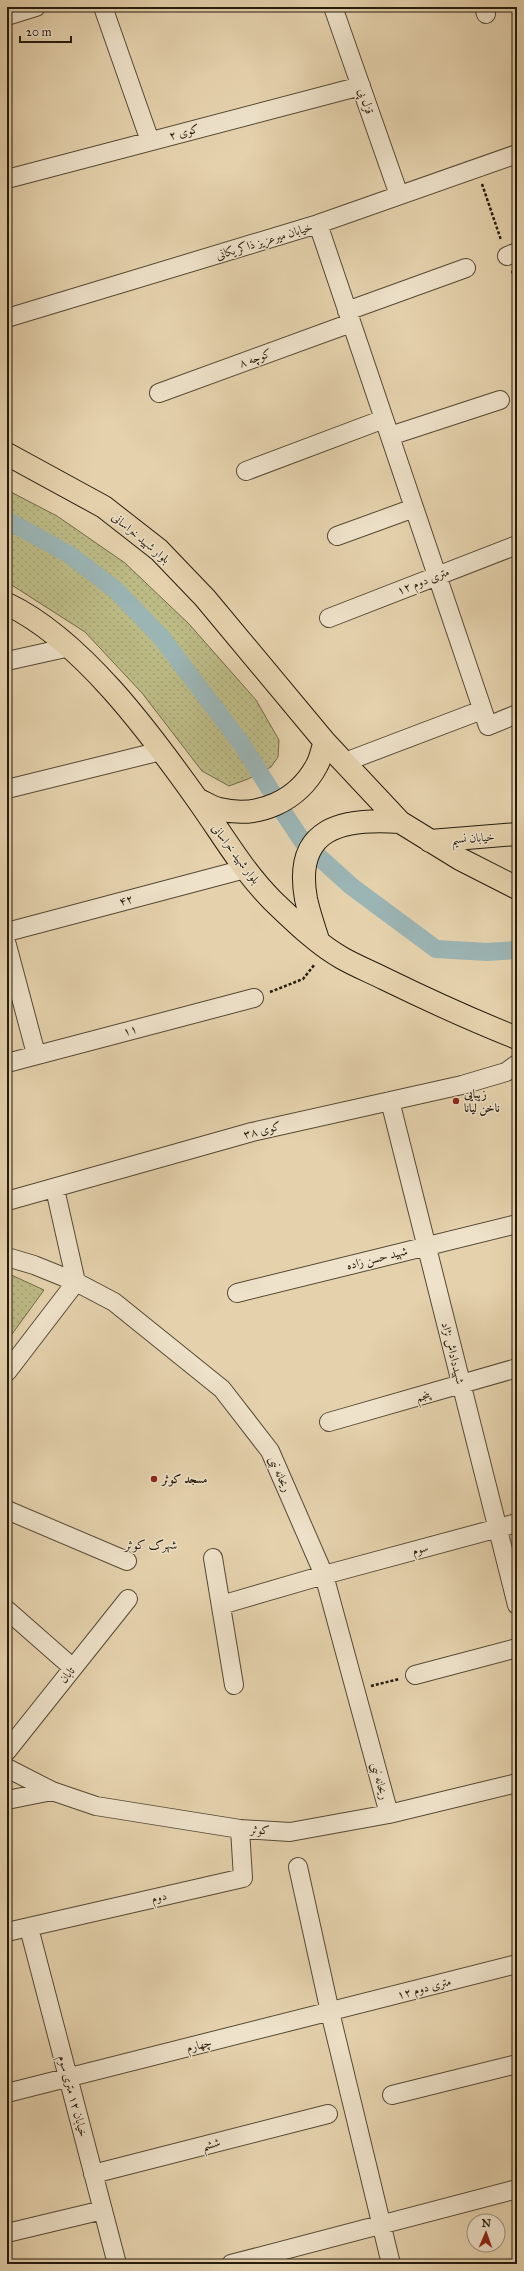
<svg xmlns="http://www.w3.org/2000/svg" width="524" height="2271" font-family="'IM FELL Great Primer',Amiri,serif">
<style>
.park{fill:url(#park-dots);stroke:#716a48}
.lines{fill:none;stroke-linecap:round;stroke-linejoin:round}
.canal{stroke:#9bb5b5;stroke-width:18}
.minor-casing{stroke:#564934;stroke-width:20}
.major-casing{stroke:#261b0c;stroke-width:24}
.path{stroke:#261b0c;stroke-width:2.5;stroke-dasharray:3 2;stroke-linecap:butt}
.minor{stroke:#eee2ca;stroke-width:18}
.major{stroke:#e5d2ad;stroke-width:22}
.poi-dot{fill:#8f2418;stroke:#eee2ca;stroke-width:1.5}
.labels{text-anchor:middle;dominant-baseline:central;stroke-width:3;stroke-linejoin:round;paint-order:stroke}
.street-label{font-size:12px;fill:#261b0c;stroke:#eee2ca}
.poi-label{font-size:12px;font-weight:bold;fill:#261b0c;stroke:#eee2ca;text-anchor:start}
.neighbourhood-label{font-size:13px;fill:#261b0c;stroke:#eee2ca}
</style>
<defs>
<pattern id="park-dots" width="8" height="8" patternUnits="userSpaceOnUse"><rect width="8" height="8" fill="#bcba85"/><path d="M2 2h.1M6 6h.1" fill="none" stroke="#a19f72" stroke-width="1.8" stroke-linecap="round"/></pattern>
</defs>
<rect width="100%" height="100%" fill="#e5d2ad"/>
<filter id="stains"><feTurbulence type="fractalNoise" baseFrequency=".005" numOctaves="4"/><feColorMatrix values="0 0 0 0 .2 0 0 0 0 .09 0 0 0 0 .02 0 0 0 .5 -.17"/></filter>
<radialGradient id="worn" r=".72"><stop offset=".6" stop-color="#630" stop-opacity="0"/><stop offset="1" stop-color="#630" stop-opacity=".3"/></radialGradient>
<path class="park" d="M7,490L57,516L125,563L189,624L256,700L279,740L278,757L271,767L248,779L229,786L202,771L142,693L85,632L7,582Z
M7,1273L44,1290L7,1341Z"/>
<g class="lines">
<path class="canal" d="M7,520L70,555L117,591L161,637L241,743L273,794
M283,812L303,842
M318,856L351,886L436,949L487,952L517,950"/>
<defs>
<path id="minor" d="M103,7L150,141
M333,7L399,195
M484,7L486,14
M7,16L36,7
M7,179L361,86
M318,224L488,726L517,714
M507,256L517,252
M347,311L466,268
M7,318L318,224L517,154
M159,393L351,323
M390,436L500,400
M246,471L384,419
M337,536L414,508
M329,618L517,545
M7,661L70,647
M345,762L482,710
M7,789L161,751
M7,932L245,869
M7,945L36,1054
M7,1063L254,998
M390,1101L517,1605
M7,1201L252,1132L462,1085L506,1072L517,1064
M7,1257L34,1265L76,1282L114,1302L222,1389L270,1451L324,1575L389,1814
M237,1293L517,1224
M7,1372L76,1282L55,1189
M329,1422L517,1368
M7,1510L127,1561
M213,1558L234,1685
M221,1605L324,1575L517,1523
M7,1610L73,1668
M415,1675L517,1648
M7,1751L128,1599
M7,1768L52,1791L96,1806L240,1829L290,1832L389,1814L517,1783
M7,1800L52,1791
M298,1867L330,2012L391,2264
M29,1928L117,2264
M7,1932L243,1878L240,1829
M7,2093L517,1964
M392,2095L517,2064
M93,2174L328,2114
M7,2233L103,2210
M231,2264L517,2189"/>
<path id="major" d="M7,454L104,507L159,550L205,598L325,742L400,822L460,859L517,888
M7,604C81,639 150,733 197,799C222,834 243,871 273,901C294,921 317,944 342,958C356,966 371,972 385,979C428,1000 472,1020 517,1038
M197,799C204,802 211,807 219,809C258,819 298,801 317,765C321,758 322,749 325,742
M430,841L517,834
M318,940C314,927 309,913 306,899C293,827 343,818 400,822"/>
</defs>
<use href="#minor" class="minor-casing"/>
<use href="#major" class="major-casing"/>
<path class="path" d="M482,184L501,240
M512,271L517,284
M270,992L303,979L315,964
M371,1686L399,1679"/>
<use href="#minor" class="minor"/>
<use href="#major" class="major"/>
</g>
<g class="poi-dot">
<circle cx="456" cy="1101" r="4"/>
<circle cx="154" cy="1479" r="4"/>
</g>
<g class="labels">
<g class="street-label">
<text transform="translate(366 101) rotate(71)">قزل پی</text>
<text transform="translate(184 132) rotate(-15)">کوی ۲</text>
<text transform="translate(264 241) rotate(-17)">خیابان میرعزیز ذاکر یکانی</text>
<text transform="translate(255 358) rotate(-20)">کوچه ۸</text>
<text transform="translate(141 538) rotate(40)">بلوار شهید خراسانی</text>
<text transform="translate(423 581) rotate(-21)">۱۲ متری دوم</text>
<text transform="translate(473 838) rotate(-4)">خیابان نسیم</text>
<text transform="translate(236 854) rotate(53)">بلوار شهید خراسانی</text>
<text transform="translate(126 900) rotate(-15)">۴۲</text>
<text transform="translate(130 1030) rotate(-15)">۱۱</text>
<text transform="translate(262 1130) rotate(-14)">کوی ۳۸</text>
<text transform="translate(377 1258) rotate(-14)">شهید حسن زاده</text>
<text transform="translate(453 1353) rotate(76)">شهیدداداش نژاد</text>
<text transform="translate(423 1396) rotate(-16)">پنجم</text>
<text transform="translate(280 1474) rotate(66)">ریحانه نبی</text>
<text transform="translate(420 1549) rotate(-15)">سوم</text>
<text transform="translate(67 1675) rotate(-51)">تابان</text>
<text transform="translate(380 1781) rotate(75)">ریحانه نبی</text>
<text transform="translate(260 1830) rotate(3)">کوثر</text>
<text transform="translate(159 1897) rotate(-13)">دوم</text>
<text transform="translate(424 1988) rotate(-15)">۱۲ متری دوم</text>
<text transform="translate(199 2045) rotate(-14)">چهارم</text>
<text transform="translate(73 2096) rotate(75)">خیابان ۱۲ متری سوم</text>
<text transform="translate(211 2144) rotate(-14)">ششم</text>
</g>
<g class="poi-label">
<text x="464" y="1094">زیبایی<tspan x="464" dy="14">ناخن لیانا</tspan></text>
<text x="162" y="1479">مسجد کوثر</text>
</g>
<g class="neighbourhood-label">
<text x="151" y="1545">شهرک کوثر</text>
</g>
</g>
<rect width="524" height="2271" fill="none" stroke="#e5d2ad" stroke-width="24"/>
<rect x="8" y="8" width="508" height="2255" fill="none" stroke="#261b0c" stroke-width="2"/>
<rect x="12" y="12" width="500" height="2247" fill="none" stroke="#261b0c"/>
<g transform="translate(486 2233) rotate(2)"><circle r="19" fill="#eee2ca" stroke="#9e927e"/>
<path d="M0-3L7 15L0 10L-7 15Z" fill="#8f2418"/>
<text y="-6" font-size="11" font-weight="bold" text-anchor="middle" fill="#261b0c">N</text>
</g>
<path d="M20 36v6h51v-6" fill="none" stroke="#261b0c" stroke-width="2"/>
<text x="26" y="36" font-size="12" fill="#261b0c" stroke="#eee2ca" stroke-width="3" paint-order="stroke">20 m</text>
<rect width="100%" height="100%" filter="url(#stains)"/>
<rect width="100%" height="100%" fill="url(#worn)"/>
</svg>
